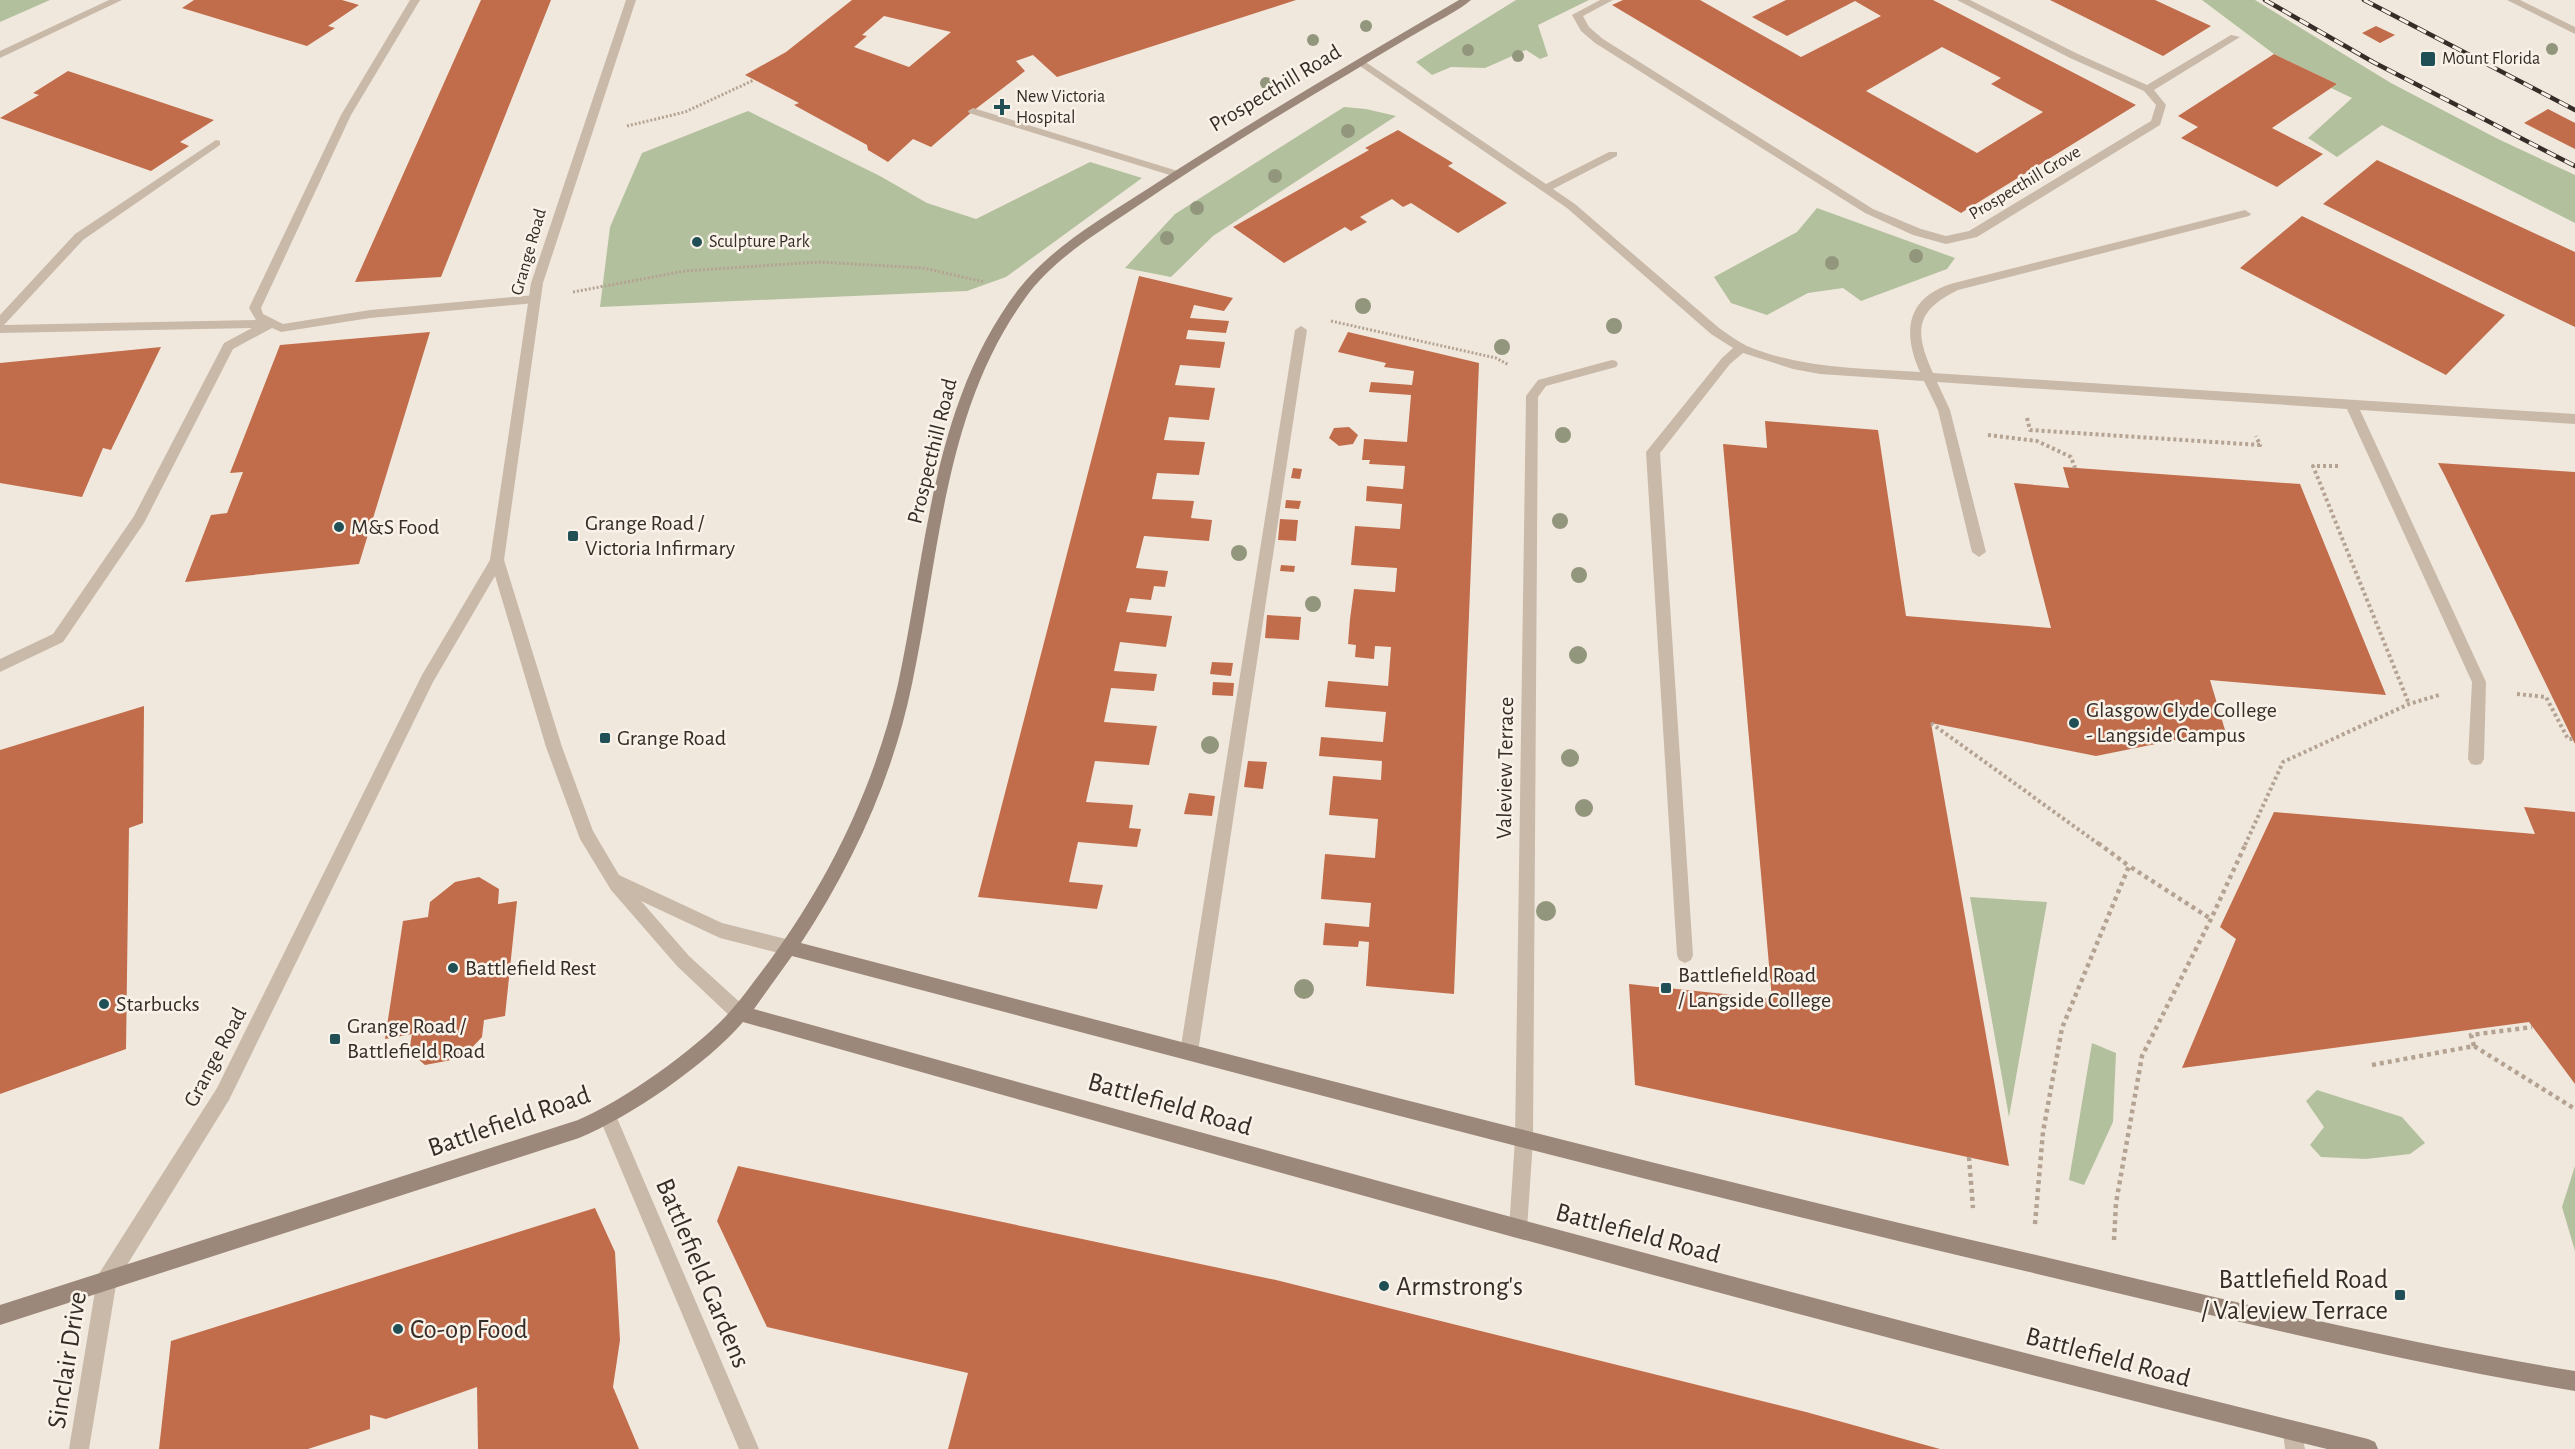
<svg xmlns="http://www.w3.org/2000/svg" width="2575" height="1449" font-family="'Alegreya Sans',sans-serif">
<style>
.green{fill:#b2c09d}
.building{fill:#c16d4b;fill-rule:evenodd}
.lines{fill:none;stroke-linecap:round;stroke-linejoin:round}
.path-far2{stroke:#b4a393;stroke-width:3;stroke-dasharray:2 2;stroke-linecap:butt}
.path-far1{stroke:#b4a393;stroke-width:4;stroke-dasharray:3 3;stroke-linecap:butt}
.path{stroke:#b4a393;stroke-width:4.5;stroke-dasharray:4 4;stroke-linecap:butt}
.service{fill:#c9b9a9;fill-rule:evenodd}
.minor{fill:#c9b9a9;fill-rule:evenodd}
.tertiary{fill:#c9b9a9;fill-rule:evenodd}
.secondary{fill:#9c887a;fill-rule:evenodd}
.rail-casing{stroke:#362d28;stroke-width:4.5}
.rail{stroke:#f9f2e9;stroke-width:3;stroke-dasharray:10;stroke-linecap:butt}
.tree{fill:#91967c}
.poi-dot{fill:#205056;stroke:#f9f2e9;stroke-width:2}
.labels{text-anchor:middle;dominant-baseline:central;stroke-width:5;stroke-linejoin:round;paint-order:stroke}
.far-poi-label{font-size:18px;fill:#362d28;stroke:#f9f2e9;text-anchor:start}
.far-street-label{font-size:18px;fill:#362d28;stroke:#f9f2e9}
.street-label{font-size:22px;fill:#362d28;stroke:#f9f2e9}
.poi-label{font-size:22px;fill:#362d28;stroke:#f9f2e9;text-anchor:start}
.near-street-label{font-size:27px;fill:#362d28;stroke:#f9f2e9}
.near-poi-label{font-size:27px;fill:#362d28;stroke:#f9f2e9;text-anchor:start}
</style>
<rect width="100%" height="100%" fill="#f1e8dd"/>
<path class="green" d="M0,0H50L0,22Z
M1516,0H1589L1538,25L1548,56L1540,59L1526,50L1485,68L1451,67L1432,75L1416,62Z
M2202,0H2255L2391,83L2498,139L2575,175V223L2382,125L2337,157L2308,138L2352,98L2331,88L2337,84L2274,54Z
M1344,107L1366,109L1396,116L1213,236L1171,277L1125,268L1175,214Z
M748,111L880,176L927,203L976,219L1090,162L1142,178L1006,277L967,291L600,307L610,227L642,153Z
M1817,208L1955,258L1947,269L1861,301L1843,288L1808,293L1767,315L1731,303L1714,277L1797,232Z
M1970,897L2047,902L2009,1117Z
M2092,1043L2116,1053L2113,1122L2084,1185L2069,1180Z
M2317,1090L2402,1117L2425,1143L2410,1154L2366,1159L2321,1157L2310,1145L2324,1127L2306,1101Z
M2575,1166V1251L2562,1207Z"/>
<path class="building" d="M194,0H342L359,5L328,26L335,28L307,46L182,8Z
M481,0H551L441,277L355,282Z
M852,0H1296L1057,77L1033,55L1016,61L1025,71L973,111L931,147L913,139L888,162L868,150L867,145L794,105L799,103L745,75L786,52ZM884,16L951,32L909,67L854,47L867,36L862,35Z
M1623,0H1700L1801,57L1881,16L1855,1L1787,36L1752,17L1786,0H1933L2136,105L1961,213L1612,5ZM1942,47L2001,78L1991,84L2043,112L1977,153L1866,91Z
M2050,0H2155L2211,26L2163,56Z
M2376,26L2395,35L2380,43L2362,33Z
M2274,54L2337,84L2272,128L2323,154L2277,187L2181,138L2198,127L2178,116Z
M68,71L214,120L180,142L189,146L151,171L0,118L39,95L33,93Z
M2548,109L2575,123V149L2524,123Z
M1398,130L1453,163L1448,166L1507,203L1458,233L1411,203L1403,207L1392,199L1360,217L1367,222L1351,231L1345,227L1284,263L1233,227L1369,150L1365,148Z
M2377,160L2575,252V327L2323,204Z
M2302,216L2505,315L2446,375L2240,268Z
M1139,276L1233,298L1224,311L1194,305L1190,318L1229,321L1226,333L1188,330L1186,339L1225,342L1220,368L1180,365L1175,385L1215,388L1209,420L1169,417L1164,440L1205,442L1199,475L1157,473L1152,499L1194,501L1191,518L1212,520L1209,541L1144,536L1136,568L1168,571L1165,587L1154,586L1151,600L1130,598L1126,612L1172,616L1166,647L1120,642L1114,671L1157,674L1154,691L1111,688L1104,722L1157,726L1149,765L1095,761L1086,802L1133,805L1129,828L1141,829L1137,847L1078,842L1069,882L1103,885L1097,909L978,897Z
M430,332L359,564L185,582L211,515L227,513L243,472L230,473L280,345Z
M1348,332L1479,363L1454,994L1366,986L1369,942L1359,941L1358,947L1323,945L1325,923L1369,927L1371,903L1321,899L1325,854L1375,858L1378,819L1329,815L1333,776L1381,780L1382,761L1319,756L1321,737L1383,742L1386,712L1325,707L1328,681L1388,686L1391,647L1375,646L1374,659L1355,657L1356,645L1348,644L1350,619L1354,589L1395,592L1397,568L1351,565L1355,526L1400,529L1402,504L1366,501L1367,486L1403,489L1405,466L1369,464L1370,460H1362L1363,451L1364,439L1407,442L1411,395L1369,392L1371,382L1412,385L1414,371L1384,367L1386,363L1338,352Z
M161,347L111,450L103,448L82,497L0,483V363Z
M1765,421L1878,430L1906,616L2051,628L2014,483L2069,488L2063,467L2300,484L2386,695L2210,680L2225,730L2096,756L1931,723L2009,1166L1635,1085L1629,984L1772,999L1723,444L1767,448Z
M1349,427L1358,435L1353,444L1339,446L1329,438L1334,428Z
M2438,463L2575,472V744L2445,476Z
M1293,468L1302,469L1300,479L1291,478Z
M1286,500L1301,501L1299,509L1285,508Z
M1280,519L1298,520L1296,541L1278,540Z
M1281,565L1295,566L1294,572L1280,571Z
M1267,615L1301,617L1299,640L1265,638Z
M1212,662L1233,663L1231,676L1210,674Z
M1213,682L1234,683L1233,696L1212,695Z
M144,706L143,823L129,828L126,1049L0,1094V750Z
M1248,761L1267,762L1263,789L1244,787Z
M1189,793L1215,796L1212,816L1184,814Z
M2524,807L2575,812V1084L2529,1022L2182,1068L2236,939L2220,927L2274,812L2535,834Z
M479,877L499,889L498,904L517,901L505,1016L484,1020L482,1037L462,1058L425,1065L409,1051L412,1034L385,1039L403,921L428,917L430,902L455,882Z
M738,1166L1276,1280L1806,1412L1940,1449H948L968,1373L767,1327L717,1221Z
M595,1208L615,1252L620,1340L613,1387L639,1449H478L477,1387L386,1419L370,1415V1429L308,1449H159L171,1341Z"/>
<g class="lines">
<path class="path-far2" d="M627,126L685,112L754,80
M573,292L685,271L819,262L923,268L985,282
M1331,321L1496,358L1509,365"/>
<path class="path-far1" d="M2027,418L2030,430L2260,445L2256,436
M1988,435L2037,441L2071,457L2075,468
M2338,466H2313L2409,704
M2517,694L2546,697L2568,739H2575
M1931,723L2100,845
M2245,845L2283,762L2409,704L2439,695"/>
<path class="path" d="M2098,843L2129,866
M2474,1046L2471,1035L2532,1027
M2372,1065L2474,1046L2575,1109
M1969,1157L1973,1208
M2035,1224L2043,1132L2062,1028L2129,866L2211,919
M2114,1240L2116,1203L2142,1056L2211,919L2246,843"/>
<path class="service" d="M410,0H420L351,115L261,308L263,314L283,324L370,310L535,295L541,299L535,303L370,318L281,332L272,328L233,349L144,523L63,642L0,672V659L53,634L134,516L224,343L252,328L0,333V315L75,234L216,140L220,141V145L83,240L4,325L256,320L249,308L341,115Z
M1361,59L1546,184L1609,152H1617V156L1553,189L1575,204L1719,328C1728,334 1737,341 1747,346C1802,369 1862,368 1920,372C1902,332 1906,297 1954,283L2245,210L2251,214L2249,216L1958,290C1915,311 1914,331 1933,373L2575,414V424L2360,410L2486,682L2484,759L2481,764L2476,765L2471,764L2468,759L2472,682L2347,409L1937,382L1950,410L1986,552L1979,557L1972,552L1938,410L1924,381L1820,374L1793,369L1743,353L1730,364L1660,453L1693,955L1691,960L1685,963L1679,960L1677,955L1646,452L1722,358L1733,348L1711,334L1567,208L1357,64V60Z
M973,108L1181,172L1182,174L1177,177L1173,176L969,113L968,111Z
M1301,326L1307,330L1198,1052L1195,1058L1189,1060L1183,1058L1180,1052L1295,330Z
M2293,1421L2300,1424L2305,1449H2285L2283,1431L2286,1424Z"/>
<path class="minor" d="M1600,0H1613L1583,16L1589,27L1603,39L1873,209L1921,229L1946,236L1969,231L2151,121L2156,105L2144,91L2070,58L1957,0H1970L2078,54L2147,85L2231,35L2240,37L2154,90L2166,105L2160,125L1977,237L1946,244L1913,235L1865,213L1595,43L1581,31L1572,15Z
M2507,0H2520L2575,27V34Z
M1612,360L1616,361L1618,364L1616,367L1546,386L1538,397L1533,1140L1527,1229L1525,1236L1518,1238L1511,1236L1509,1229L1515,1140L1526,396L1538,380Z
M608,1108L614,1111L759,1449H739L599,1117L602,1111Z
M107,1269L114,1272L117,1279L89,1449H69L97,1279L100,1272Z"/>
<path class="tertiary" d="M109,0H122L0,58V51Z
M626,0H636L543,283L504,560L562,747L593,831L619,875L722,923L790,940L796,943L798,948L796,953L790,956L720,938L641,901L689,956L745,1007L748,1013L745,1019L739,1021L733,1019L677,966L611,890L580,839L546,747L495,576L433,682L229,1100L114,1286L107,1289L100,1286L97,1279L100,1272L217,1088L422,675L490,560L531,283Z"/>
<path class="secondary" d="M1459,0H1471C1459,10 1443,18 1429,26C1404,40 1379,55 1355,70C1279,115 1203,161 1130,211C1094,235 1052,261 1026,297C944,409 940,553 912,684C893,777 853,864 801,943C1206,1048 1611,1156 2019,1251C2204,1294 2388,1341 2575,1371V1391C2390,1360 2208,1314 2025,1271C1612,1175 1203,1064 792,956L754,1009C1290,1157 1827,1307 2368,1439L2375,1442L2378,1449H2327C1795,1319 1269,1170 743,1022C707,1064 630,1117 579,1138L0,1325V1305L578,1120C623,1101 693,1051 726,1016C741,1000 754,981 768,963C830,879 875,785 898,684C927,550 932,403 1018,290C1051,247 1104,217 1149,188C1250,122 1355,61 1459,0Z"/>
<defs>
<path id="rail" d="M2265,0L2373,62L2575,166
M2364,0L2575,110"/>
</defs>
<use href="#rail" class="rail-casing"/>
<use href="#rail" class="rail"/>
</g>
<g class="tree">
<circle cx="1366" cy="26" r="6"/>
<circle cx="1313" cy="40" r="6"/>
<circle cx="2552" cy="49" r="6"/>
<circle cx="1468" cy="50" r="6"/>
<circle cx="1518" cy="56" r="6"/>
<circle cx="1266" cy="83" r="6"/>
<circle cx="1348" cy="131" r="7"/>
<circle cx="1275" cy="176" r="7"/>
<circle cx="1197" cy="208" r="7"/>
<circle cx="1167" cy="238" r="7"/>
<circle cx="1916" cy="256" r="7"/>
<circle cx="1832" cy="263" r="7"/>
<circle cx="1363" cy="306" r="8"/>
<circle cx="1614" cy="326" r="8"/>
<circle cx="1502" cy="347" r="8"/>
<circle cx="1563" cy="435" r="8"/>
<circle cx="1560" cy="521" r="8"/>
<circle cx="1239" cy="553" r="8"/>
<circle cx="1579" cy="575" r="8"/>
<circle cx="1313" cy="604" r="8"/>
<circle cx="1578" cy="655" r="9"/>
<circle cx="1210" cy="745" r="9"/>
<circle cx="1570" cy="758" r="9"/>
<circle cx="1584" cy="808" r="9"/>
<circle cx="1546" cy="911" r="10"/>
<circle cx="1304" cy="989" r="10"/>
</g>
<g class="poi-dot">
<rect x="2420" y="51" width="16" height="16" rx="3"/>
<path d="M999 98h6v6h6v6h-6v6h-6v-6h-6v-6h6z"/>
<circle cx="697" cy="242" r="6"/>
<circle cx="339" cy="527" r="6"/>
<rect x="567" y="530" width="12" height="12" rx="3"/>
<circle cx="2074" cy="723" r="6"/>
<rect x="599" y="732" width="12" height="12" rx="3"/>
<circle cx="453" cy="968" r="6"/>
<rect x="1660" y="982" width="12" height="12" rx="3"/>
<circle cx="104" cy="1004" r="6"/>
<rect x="329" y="1033" width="12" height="12" rx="3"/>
<circle cx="1384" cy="1286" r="6"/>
<rect x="2394" y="1289" width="12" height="12" rx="3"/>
<circle cx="398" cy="1329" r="6"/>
</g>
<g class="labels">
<g class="far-poi-label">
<text x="2442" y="59">Mount Florida</text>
<text x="1016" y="97">New Victoria<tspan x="1016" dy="21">Hospital</tspan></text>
<text x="709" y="242">Sculpture Park</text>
</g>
<g class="far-street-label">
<text transform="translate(2025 183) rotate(-31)">Prospecthill Grove</text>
<text transform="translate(529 252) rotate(-74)">Grange Road</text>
</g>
<g class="street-label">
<text transform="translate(1275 88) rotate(-31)">Prospecthill Road</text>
<text transform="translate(932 451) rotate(-76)">Prospecthill Road</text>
<text transform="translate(1505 768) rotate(-89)">Valeview Terrace</text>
<text transform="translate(215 1057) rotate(-62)">Grange Road</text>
</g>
<g class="poi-label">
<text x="585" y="523">Grange Road /<tspan x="585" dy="25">Victoria Infirmary</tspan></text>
<text x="351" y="527">M&amp;S Food</text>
<text x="2086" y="710">Glasgow Clyde College<tspan x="2086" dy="25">- Langside Campus</tspan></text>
<text x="617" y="738">Grange Road</text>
<text x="465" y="968">Battlefield Rest</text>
<text x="1678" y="975">Battlefield Road<tspan x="1678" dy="25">/ Langside College</tspan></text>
<text x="116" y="1004">Starbucks</text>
<text x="347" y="1026">Grange Road /<tspan x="347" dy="25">Battlefield Road</tspan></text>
</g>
<g class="near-street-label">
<text transform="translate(1170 1104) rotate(16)">Battlefield Road</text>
<text transform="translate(509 1121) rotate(-19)">Battlefield Road</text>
<text transform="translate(1638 1233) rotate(15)">Battlefield Road</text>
<text transform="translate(703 1273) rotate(67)">Battlefield Gardens</text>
<text transform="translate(2108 1357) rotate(15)">Battlefield Road</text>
<text transform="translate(67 1360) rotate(-81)">Sinclair Drive</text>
</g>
<g class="near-poi-label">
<text x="2388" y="1279" text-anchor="end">Battlefield Road<tspan x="2388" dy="31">/ Valeview Terrace</tspan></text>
<text x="1396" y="1286">Armstrong's</text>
<text x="410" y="1329">Co-op Food</text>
</g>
</g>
</svg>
